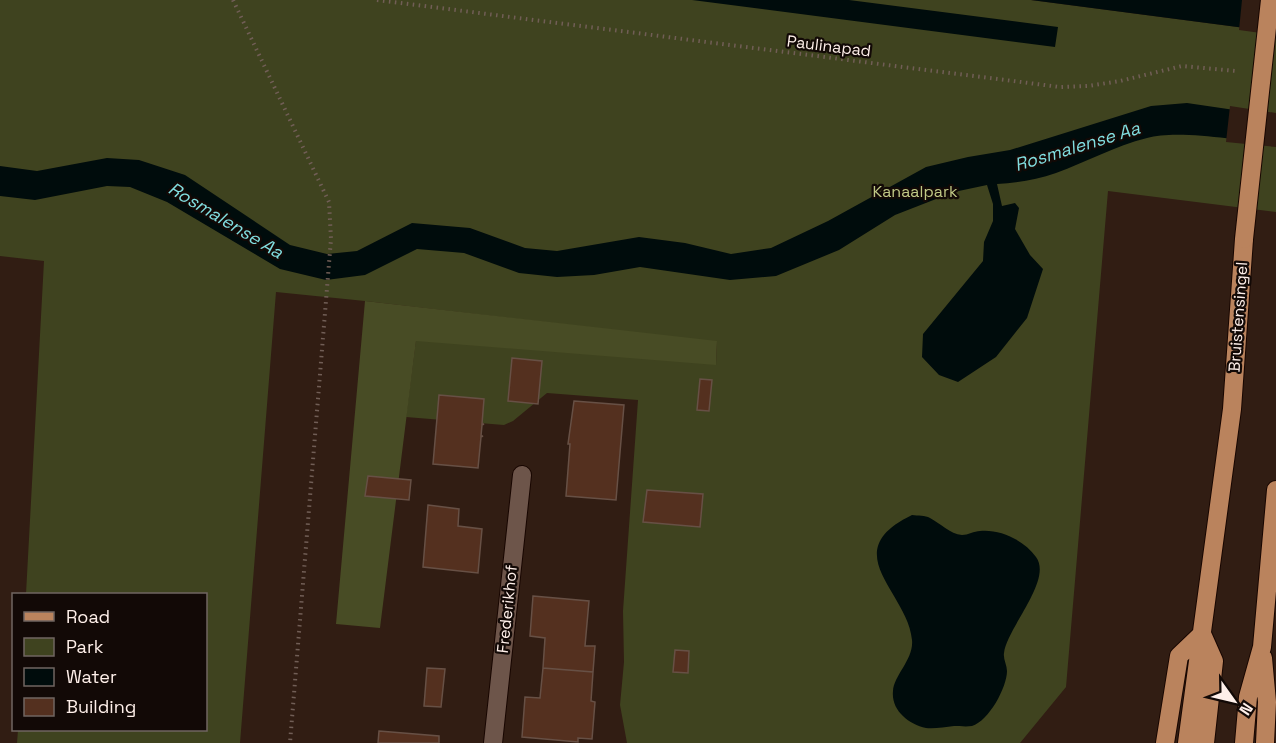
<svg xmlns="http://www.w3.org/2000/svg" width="1276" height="743" font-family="'Space Grotesk',sans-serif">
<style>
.green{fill:#3f431f}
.forest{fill:#484c25}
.water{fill:#000c0c}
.pier{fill:#311d13}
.building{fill:#54301f;stroke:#675045;stroke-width:1.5}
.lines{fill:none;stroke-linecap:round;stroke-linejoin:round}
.minor-casing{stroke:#180601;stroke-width:20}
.major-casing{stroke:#180601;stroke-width:20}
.path{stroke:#715e56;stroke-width:4;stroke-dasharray:1.5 4.5;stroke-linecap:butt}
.minor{stroke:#6d554a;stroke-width:18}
.major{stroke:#ba835d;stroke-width:18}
.major-bridge-casing{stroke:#180601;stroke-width:20;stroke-linecap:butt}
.major-bridge{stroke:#ba835d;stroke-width:18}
.labels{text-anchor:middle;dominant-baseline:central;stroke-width:4.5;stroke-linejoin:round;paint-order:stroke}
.street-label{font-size:16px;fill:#feefe9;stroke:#120906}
.park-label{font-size:16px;fill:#c1c986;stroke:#120906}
.water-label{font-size:18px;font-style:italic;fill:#81dee0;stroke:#120906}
</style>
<rect width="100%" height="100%" fill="#311d13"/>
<path class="green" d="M0,0H1031L1276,32V212L1108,191L1066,687L1020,743H627L620,705L624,662L623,611L638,400L547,393L513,421L504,425L406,417L416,340L716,364L717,342L365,301L276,292L240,743H17L18,730H206V594H26L44,261L0,256Z"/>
<path class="forest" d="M365,301L717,341L716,365L416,341L380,628L336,624Z"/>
<path class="water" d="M692,0H849L1058,27L1055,47Z
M1031,0H1276V32Z
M1187,103L1276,116V144C1242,141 1178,129 1147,138C1115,146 1086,162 1056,173C1036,180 1017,183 997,184L1002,206L1015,203L1019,208L1015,229L1030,255L1043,269L1027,318L996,357L958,382L939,375L922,357L923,334L983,261L984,242L993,221V204L987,185L954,192L895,215L839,250L776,276L730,280L640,267L594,275L557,277L519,273L464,253L417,249L365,275L326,280L280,269L167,202L130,187L107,186L35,200L0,196V166L37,171L107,158L139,160L185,175L290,245L327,254L357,251L412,223L470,228L525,248L557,251L639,237L685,243L731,254L771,248L828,221L926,167L968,157L1010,150L1151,106Z
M912,515C918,516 925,515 930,518C940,523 950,534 962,535C968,535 974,531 980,531C1000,529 1024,540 1036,557C1053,580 1007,628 1004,653C1003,659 1007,665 1007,671C1007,687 989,721 972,726C966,727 959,726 954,726C945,727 934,729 926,728C908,724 891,710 893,691C894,675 914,659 912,640C908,592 835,552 912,515Z"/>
<path class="pier" d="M1242,0H1276V35L1239,30Z
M1230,106L1276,113V147L1226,142Z"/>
<path class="building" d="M512,358L542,361L538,404L508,401Z
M700,379L712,380L709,411L697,410Z
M439,395L484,399L482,424H484L482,425L481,436H483L481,437L478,468L433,464Z
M574,401L624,405L616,500L566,496L570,444H568Z
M368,476L411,480L409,500L365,496Z
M647,490L703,494L700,527L643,522Z
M428,505L459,509L458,526L482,529L478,573L423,567Z
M533,596L589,601L585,646H595L593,672L543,668L545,638L530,636Z
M675,650L689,651L688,673L673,672Z
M427,668L445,669L441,707L424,706Z
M543,668L593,672L591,701L595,702L592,739L578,738V742L522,737L525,697L540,698Z
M379,731L439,736V743H378Z"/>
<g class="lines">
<defs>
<path id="minor" d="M493,743L522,475"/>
<path id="major" d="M1203,636L1214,661L1205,743
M1263,658L1267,702L1265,743
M1165,743L1179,656L1202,634
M1187,743L1232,409L1244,239
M1244,743L1248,697L1262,647L1276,490"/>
</defs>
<use href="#minor" class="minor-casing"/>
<use href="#major" class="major-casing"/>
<path class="path" d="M233,0L329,202L331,239L290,743
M377,0L1060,87L1088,86L1120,81L1182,66L1236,71"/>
<use href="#minor" class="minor"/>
<use href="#major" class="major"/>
<defs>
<path id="major-bridge" d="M1244,239L1270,0"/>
</defs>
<use href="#major-bridge" class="major-bridge-casing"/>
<use href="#major-bridge" class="major-bridge"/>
</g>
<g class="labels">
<g class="street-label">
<text transform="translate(829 46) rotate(7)">Paulinapad</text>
<text transform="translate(1238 317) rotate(-86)">Bruistensingel</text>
<text transform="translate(507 609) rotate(-84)">Frederikhof</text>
</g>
<g class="park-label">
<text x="915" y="191">Kanaalpark</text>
</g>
<g class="water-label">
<text transform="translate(1077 146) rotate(-17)">Rosmalense Aa</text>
<text transform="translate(226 220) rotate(31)">Rosmalense Aa</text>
</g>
</g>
<rect x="12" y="593" width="195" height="138" fill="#120906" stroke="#706561" stroke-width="1.5"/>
<rect x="24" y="612" width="30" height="9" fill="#ba835d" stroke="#706561" stroke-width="1.5"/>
<text x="66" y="623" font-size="18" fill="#feefe9">Road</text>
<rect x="24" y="638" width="30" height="18" fill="#3f431f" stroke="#706561" stroke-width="1.5"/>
<text x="66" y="653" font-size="18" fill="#feefe9">Park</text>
<rect x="24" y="668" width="30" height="18" fill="#000c0c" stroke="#706561" stroke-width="1.5"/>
<text x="66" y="683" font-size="18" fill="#feefe9">Water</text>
<rect x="24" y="698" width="30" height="18" fill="#54301f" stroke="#706561" stroke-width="1.5"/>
<text x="66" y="713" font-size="18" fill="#feefe9">Building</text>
<g transform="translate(1234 701) rotate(124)" stroke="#120906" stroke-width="4.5" paint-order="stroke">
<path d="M0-4.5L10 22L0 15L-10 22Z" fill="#feefe9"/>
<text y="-9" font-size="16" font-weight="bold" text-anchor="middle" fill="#feefe9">N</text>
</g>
</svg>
